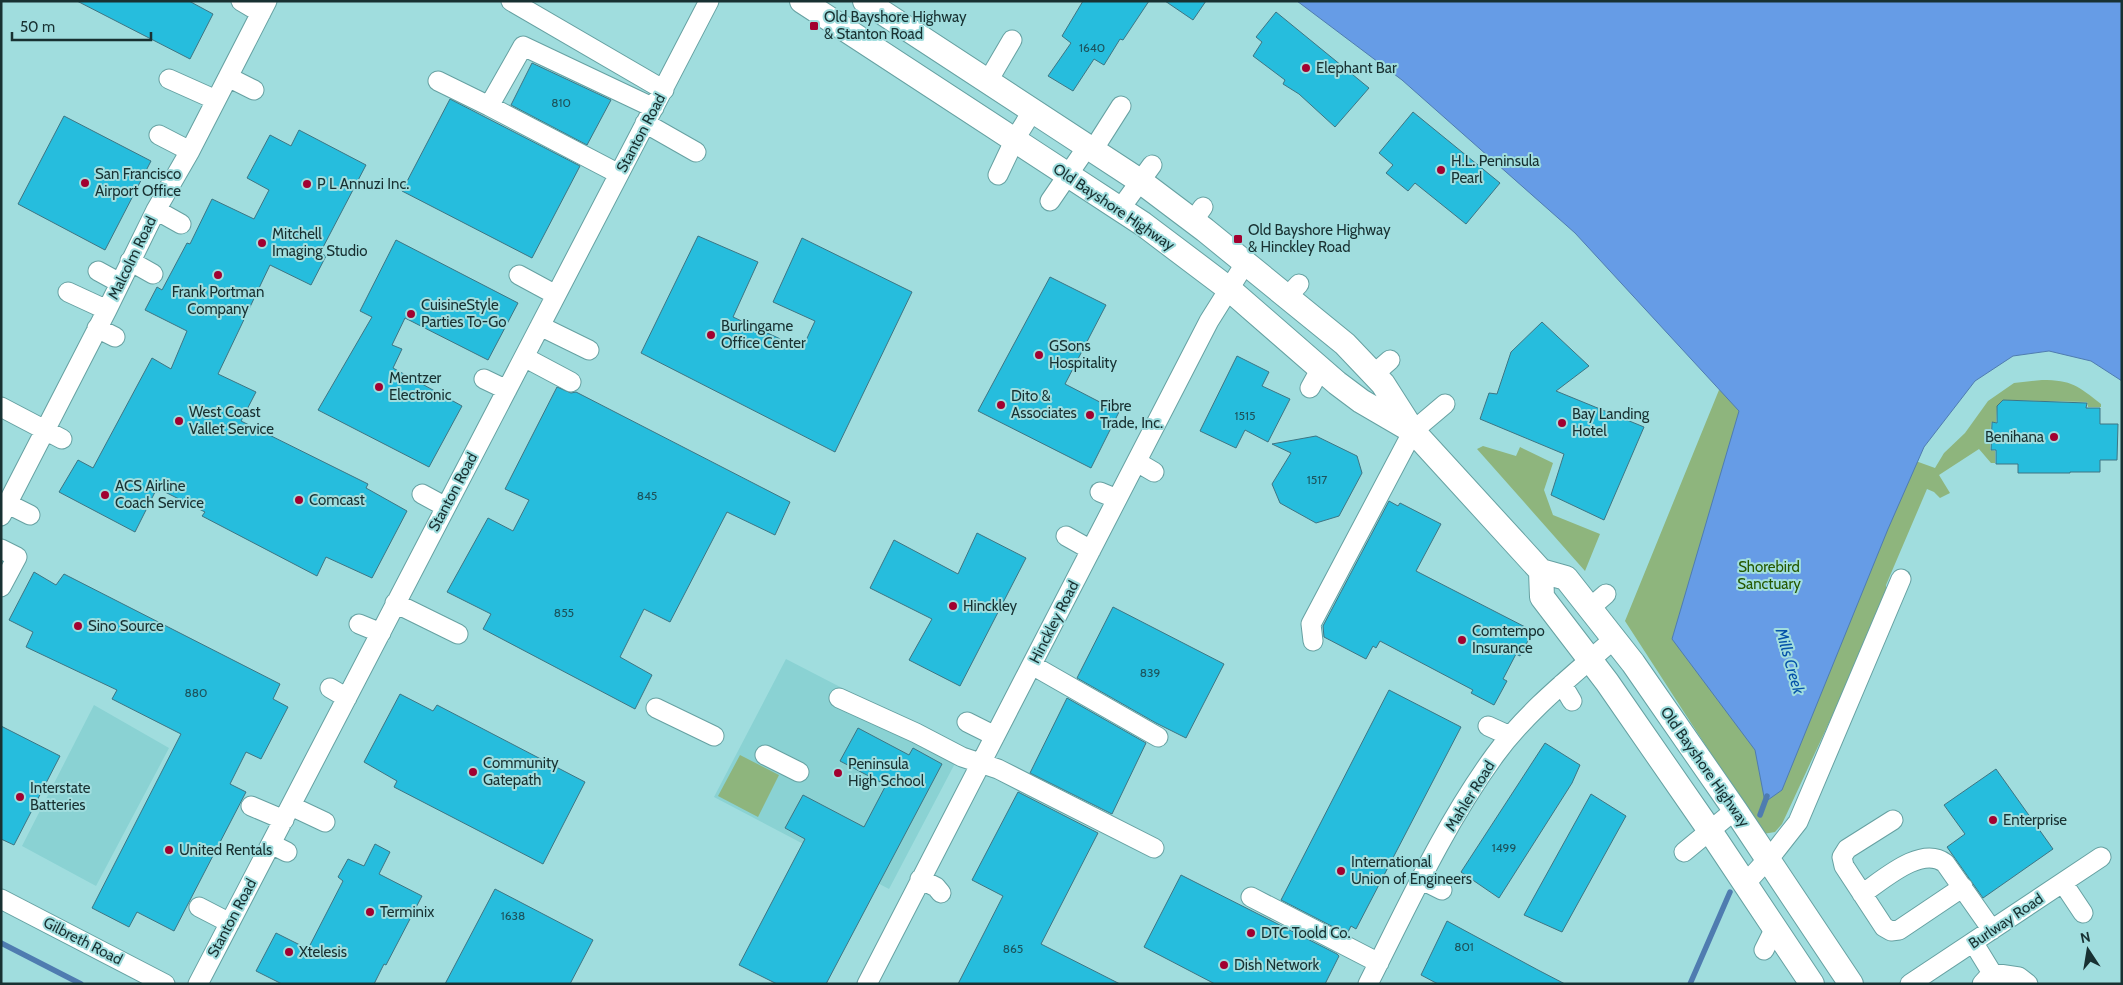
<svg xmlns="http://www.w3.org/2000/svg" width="2123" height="985" font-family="Cabin,sans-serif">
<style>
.built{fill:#8ad2d3}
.green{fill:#8eb57d}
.water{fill:#669ce6;stroke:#4f7cb0}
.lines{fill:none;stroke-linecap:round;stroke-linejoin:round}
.stream{stroke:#4f7cb0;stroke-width:5.5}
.building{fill:#26bddd;stroke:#3e7583}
.minor-casing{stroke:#66a1a2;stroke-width:21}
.major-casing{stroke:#66a1a2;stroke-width:26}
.minor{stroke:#fff;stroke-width:19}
.major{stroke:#fff;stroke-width:24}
.poi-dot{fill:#a20130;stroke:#a0ddde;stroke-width:2}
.labels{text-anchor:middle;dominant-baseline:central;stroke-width:4;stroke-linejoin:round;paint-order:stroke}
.number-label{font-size:12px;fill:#1c545d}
.poi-label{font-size:15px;fill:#183132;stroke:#a0ddde;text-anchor:start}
.street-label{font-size:15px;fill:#183132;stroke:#a0ddde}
.park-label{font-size:15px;fill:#255800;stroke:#a0ddde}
.water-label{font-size:16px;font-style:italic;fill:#0452a9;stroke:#a0ddde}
</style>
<rect width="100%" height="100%" fill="#a0ddde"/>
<path class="built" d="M786,659L962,750L889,889L714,797Z
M94,705L169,748L96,886L22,846Z"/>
<path class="green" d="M2042,380C2072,380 2078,386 2101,404V407H2088L2087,402L2003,400L1997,406L1996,422H1991L1990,450L1995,451V463H1991L1979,449L1939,475L1950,493L1940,498L1934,492L1927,489L1886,585V600L1782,824L1775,832L1763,834L1625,621L1719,390L1935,468L1944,453L1965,433L1988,401L2014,383Z
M1483,446L1516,456L1520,447L1553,463L1544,490L1553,515L1600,534L1585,571L1477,449Z
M740,755L779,775L758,817L718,796Z"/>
<path class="water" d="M1297,1H2122V381L2091,361L2049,351L2013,356L1975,381L1924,447L1888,529L1782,790L1765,802L1755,750L1672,639L1739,411L1575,233L1402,80Z"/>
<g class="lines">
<path class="stream" d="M1760,815L1767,796
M1,943L81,984
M1690,984L1730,892"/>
</g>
<path class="building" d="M77,1H189L213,14L190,59Z
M1083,1H1149L1123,40L1120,39L1104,65L1094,59L1073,91L1048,76L1071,43L1062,36Z
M1165,1H1206L1193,20Z
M1276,12L1369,88L1335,127L1299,94L1283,84L1285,80L1253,56L1262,42L1256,37Z
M532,63L611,100L587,145L511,105Z
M450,99L580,166L532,258L402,191Z
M1413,112L1500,183L1466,224L1415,183L1408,191L1386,173L1393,165L1379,153Z
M64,116L151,161L105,250L18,204Z
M299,130L366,165L320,253L326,256L311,285L270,265L218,374L256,392L241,421L368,484L366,488L407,511L372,578L326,557L317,576L202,516L205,512L157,488L135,532L59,492L78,460L93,468L152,358L171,369L187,331L145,310L157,287L162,290L187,243L190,244L212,199L254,219L269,190L247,178L270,135L291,146Z
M698,236L758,262L733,317L802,349L815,321L773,302L802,238L912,292L835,452L641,353Z
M396,240L518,303L488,360L405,318L392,345L402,349L393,368L462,406L429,467L318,410L372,317L360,311Z
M1050,277L1106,305L1065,384L1119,412L1091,468L978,411Z
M1542,322L1589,366L1556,391L1644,427L1604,520L1551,495L1564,454L1480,419L1489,393L1497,394L1511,352Z
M1237,356L1269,372L1262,386L1290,399L1268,442L1245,430L1236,448L1200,431Z
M557,387L571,393L576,392L790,502L775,535L727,512L670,622L644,609L620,657L652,675L635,709L483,629L491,614L447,592L488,518L513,531L529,500L505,489Z
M2003,400L2087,403L2086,408H2100V424H2118L2117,460H2100V472H2070V473H2018V464H1996V450H1991L1992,422L1997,423V406Z
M1316,436L1357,456L1362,473L1339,516L1316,523L1280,503L1272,484L1291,453L1272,444Z
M1389,501L1398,506L1400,503L1441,524L1416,571L1533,631L1520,656L1516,654L1503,679L1507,681L1494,705L1471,693L1473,690L1380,641L1376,648L1373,646L1366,659L1324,637L1323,626Z
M977,533L1026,558L960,686L909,660L932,619L870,588L894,540L958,574Z
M34,572L56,585L64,574L280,684L273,699L288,707L261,759L246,752L230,784L246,792L174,931L137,912L129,927L92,908L181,734L112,699L117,690L26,647L33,632L9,620Z
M1113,607L1224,664L1186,738L1156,723L1077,678Z
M1389,690L1461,727L1356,929L1351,926L1347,934L1281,900Z
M400,694L433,711L437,705L585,782L543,864L394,787L397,781L364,762Z
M1067,698L1146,743L1112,814L1030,773Z
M1,726L60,756L14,845L1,839Z
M858,728L909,755L913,748L942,764L826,984H777L739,965L805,839L785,828L803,795L864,827L886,785L840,761Z
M1545,743L1580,765L1572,783L1499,898L1461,872Z
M1996,769L2053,849L1983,898L1947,847L1965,834L1944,805Z
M1018,792L1098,833L1041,944L1120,984H958L1003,896L972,880Z
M1591,794L1626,816L1562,932L1524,915Z
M375,844L390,852L379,874L422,896L386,965L384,964L374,984H282L256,971L276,933L308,949L343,881L338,877L348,859L364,866Z
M1181,875L1337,954L1339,956L1325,984H1215L1144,947Z
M495,889L593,940L570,984H445Z
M1447,921L1538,970L1565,984H1438L1421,975Z"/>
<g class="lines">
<defs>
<path id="minor" d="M241,1L261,13
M511,1L664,90
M228,77L254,90
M169,79L216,100
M438,81L489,106
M988,81L1012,40
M645,123L696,152
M159,135L190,151
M1093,150L1121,106
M619,174L489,106L523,46L654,108
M998,175L1015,139L1033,110
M1050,201L1087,147
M1120,209L1152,165
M156,210L181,224
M1193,221L1203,207
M130,261L153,274
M98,271L120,283
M519,275L556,295
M68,292L107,310
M1287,297L1299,284
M540,326L589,350
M97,328L115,337
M524,357L571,382
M1374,374L1390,360
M484,379L507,390
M1310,388L1321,368
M1,407L62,439
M1137,462L1154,472
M1100,492L1117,499
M422,494L446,507
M8,504L30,515
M1,516L107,310L156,210L190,151L267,1
M1066,536L1091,550
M1,549L17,557L1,587
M395,603L458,634
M1590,608L1606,594
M359,624L381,633
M1313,641L1311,624L1413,431L1445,404
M1032,665L1158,737
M1562,684L1572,701
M330,688L347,698
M839,698L916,733L962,757L998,769L1154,848
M656,708L714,736
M967,722L995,736
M1488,726L1510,736
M765,755L799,772
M251,806L284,820
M291,806L325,822
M1893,820L1847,849L1842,857L1844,866L1884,927L1891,931L1899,930L1963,887
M271,844L287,852
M1684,852L1735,810
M920,879L936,887L941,893
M1422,880L1442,890
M2063,883L2083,913
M1745,884L1776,850L1798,822L1901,579
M1862,894C1883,880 1921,845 1945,863L1992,930
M1251,897L1379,963
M1,899L165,984
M199,907L230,923
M1973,942L1992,973L1982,984
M1764,950L1775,928
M1992,973L2019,977L2028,984
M198,984L709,1
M867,984L1209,321L1246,262
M1368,984C1407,907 1444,825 1495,755C1528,710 1572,676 1614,639
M1910,984L2101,857"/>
<path id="major" d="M802,1L1143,224L1229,289L1337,383L1361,401L1409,429
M865,1L1140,181L1205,230L1345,344L1383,384L1413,431L1541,571L1566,578L1633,663L1735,810L1851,984
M1541,571L1542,597L1607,682L1706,825L1812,984"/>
</defs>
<use href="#minor" class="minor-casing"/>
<use href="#major" class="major-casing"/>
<use href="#minor" class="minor"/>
<use href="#major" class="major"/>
</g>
<g class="poi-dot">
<rect x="809" y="21" width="10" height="10" rx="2.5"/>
<circle cx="1306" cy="68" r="5"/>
<circle cx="1441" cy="170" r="5"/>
<circle cx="85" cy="183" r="5"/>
<circle cx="307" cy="184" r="5"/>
<rect x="1233" y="234" width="10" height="10" rx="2.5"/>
<circle cx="262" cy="243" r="5"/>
<circle cx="218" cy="275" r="5"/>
<circle cx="411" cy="314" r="5"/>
<circle cx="711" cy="335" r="5"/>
<circle cx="1039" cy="355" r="5"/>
<circle cx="379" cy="387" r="5"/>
<circle cx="1001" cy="405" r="5"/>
<circle cx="1090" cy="415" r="5"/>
<circle cx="179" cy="421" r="5"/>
<circle cx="1562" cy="423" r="5"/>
<circle cx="2054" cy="437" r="5"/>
<circle cx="105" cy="495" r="5"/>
<circle cx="299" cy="500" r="5"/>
<circle cx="953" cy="606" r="5"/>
<circle cx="78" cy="626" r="5"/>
<circle cx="1462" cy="640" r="5"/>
<circle cx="473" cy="772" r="5"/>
<circle cx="838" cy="773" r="5"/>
<circle cx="20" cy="797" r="5"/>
<circle cx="1993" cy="820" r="5"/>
<circle cx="169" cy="850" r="5"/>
<circle cx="1341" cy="871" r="5"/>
<circle cx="370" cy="912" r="5"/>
<circle cx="1251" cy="933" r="5"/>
<circle cx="289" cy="952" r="5"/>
<circle cx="1224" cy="965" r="5"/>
</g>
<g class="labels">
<g class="number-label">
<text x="1092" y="47">1640</text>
<text x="561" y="102">810</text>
<text x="1245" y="415">1515</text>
<text x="1317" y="479">1517</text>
<text x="647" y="495">845</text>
<text x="564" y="612">855</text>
<text x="1150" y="672">839</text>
<text x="196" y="692">880</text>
<text x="1504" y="847">1499</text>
<text x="513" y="915">1638</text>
<text x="1464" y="946">801</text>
<text x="1013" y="948">865</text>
</g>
<g class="poi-label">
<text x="824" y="17">Old Bayshore Highway<tspan x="824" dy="17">&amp; Stanton Road</tspan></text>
<text x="1316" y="68">Elephant Bar</text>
<text x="1451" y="161">H.L. Peninsula<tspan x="1451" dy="17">Pearl</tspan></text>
<text x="95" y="174">San Francisco<tspan x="95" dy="17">Airport Office</tspan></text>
<text x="317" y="184">P L Annuzi Inc.</text>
<text x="1248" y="230">Old Bayshore Highway<tspan x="1248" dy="17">&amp; Hinckley Road</tspan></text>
<text x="272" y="234">Mitchell<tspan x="272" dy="17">Imaging Studio</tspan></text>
<text x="218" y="292" text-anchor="middle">Frank Portman<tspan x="218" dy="17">Company</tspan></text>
<text x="421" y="305">CuisineStyle<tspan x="421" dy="17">Parties To-Go</tspan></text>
<text x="721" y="326">Burlingame<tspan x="721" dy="17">Office Center</tspan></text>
<text x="1049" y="346">GSons<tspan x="1049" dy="17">Hospitality</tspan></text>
<text x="389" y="378">Mentzer<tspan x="389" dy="17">Electronic</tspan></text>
<text x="1011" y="396">Dito &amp;<tspan x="1011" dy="17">Associates</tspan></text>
<text x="1100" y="406">Fibre<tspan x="1100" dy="17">Trade, Inc.</tspan></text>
<text x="189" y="412">West Coast<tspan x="189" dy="17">Vallet Service</tspan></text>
<text x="1572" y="414">Bay Landing<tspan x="1572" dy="17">Hotel</tspan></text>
<text x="2044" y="437" text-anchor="end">Benihana</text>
<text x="115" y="486">ACS Airline<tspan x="115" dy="17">Coach Service</tspan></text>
<text x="309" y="500">Comcast</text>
<text x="963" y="606">Hinckley</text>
<text x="88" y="626">Sino Source</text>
<text x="1472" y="631">Comtempo<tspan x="1472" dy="17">Insurance</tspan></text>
<text x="483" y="763">Community<tspan x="483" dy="17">Gatepath</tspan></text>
<text x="848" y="764">Peninsula<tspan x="848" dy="17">High School</tspan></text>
<text x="30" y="788">Interstate<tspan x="30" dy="17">Batteries</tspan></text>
<text x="2003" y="820">Enterprise</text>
<text x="179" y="850">United Rentals</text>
<text x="1351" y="862">International<tspan x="1351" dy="17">Union of Engineers</tspan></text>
<text x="380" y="912">Terminix</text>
<text x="1261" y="933">DTC Toold Co.</text>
<text x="299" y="952">Xtelesis</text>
<text x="1234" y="965">Dish Network</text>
</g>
<g class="street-label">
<text transform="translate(641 133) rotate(-62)">Stanton Road</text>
<text transform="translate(1114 207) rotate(34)">Old Bayshore Highway</text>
<text transform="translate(132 258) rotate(-64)">Malcolm Road</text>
<text transform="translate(453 492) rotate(-62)">Stanton Road</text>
<text transform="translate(1054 622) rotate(-63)">Hinckley Road</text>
<text transform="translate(1705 767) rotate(55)">Old Bayshore Highway</text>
<text transform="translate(1470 796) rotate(-58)">Mahler Road</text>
<text transform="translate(232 918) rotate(-62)">Stanton Road</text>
<text transform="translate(2006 921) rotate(-34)">Burlway Road</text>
<text transform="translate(83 941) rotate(27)">Gilbreth Road</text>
</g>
<g class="park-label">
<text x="1769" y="567">Shorebird<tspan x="1769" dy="17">Sanctuary</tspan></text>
</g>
<g class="water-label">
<text transform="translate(1790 661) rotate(74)">Mills Creek</text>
</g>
</g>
<rect width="2123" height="985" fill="none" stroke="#183132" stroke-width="5"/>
<g transform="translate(2088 950) rotate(348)" stroke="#a0ddde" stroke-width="4" paint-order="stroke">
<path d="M0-4L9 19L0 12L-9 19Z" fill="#183132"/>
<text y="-8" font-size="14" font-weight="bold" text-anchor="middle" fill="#183132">N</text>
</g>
<path d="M12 32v8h139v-8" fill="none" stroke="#183132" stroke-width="2.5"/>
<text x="20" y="32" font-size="15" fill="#183132" stroke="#a0ddde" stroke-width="4" paint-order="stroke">50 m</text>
</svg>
